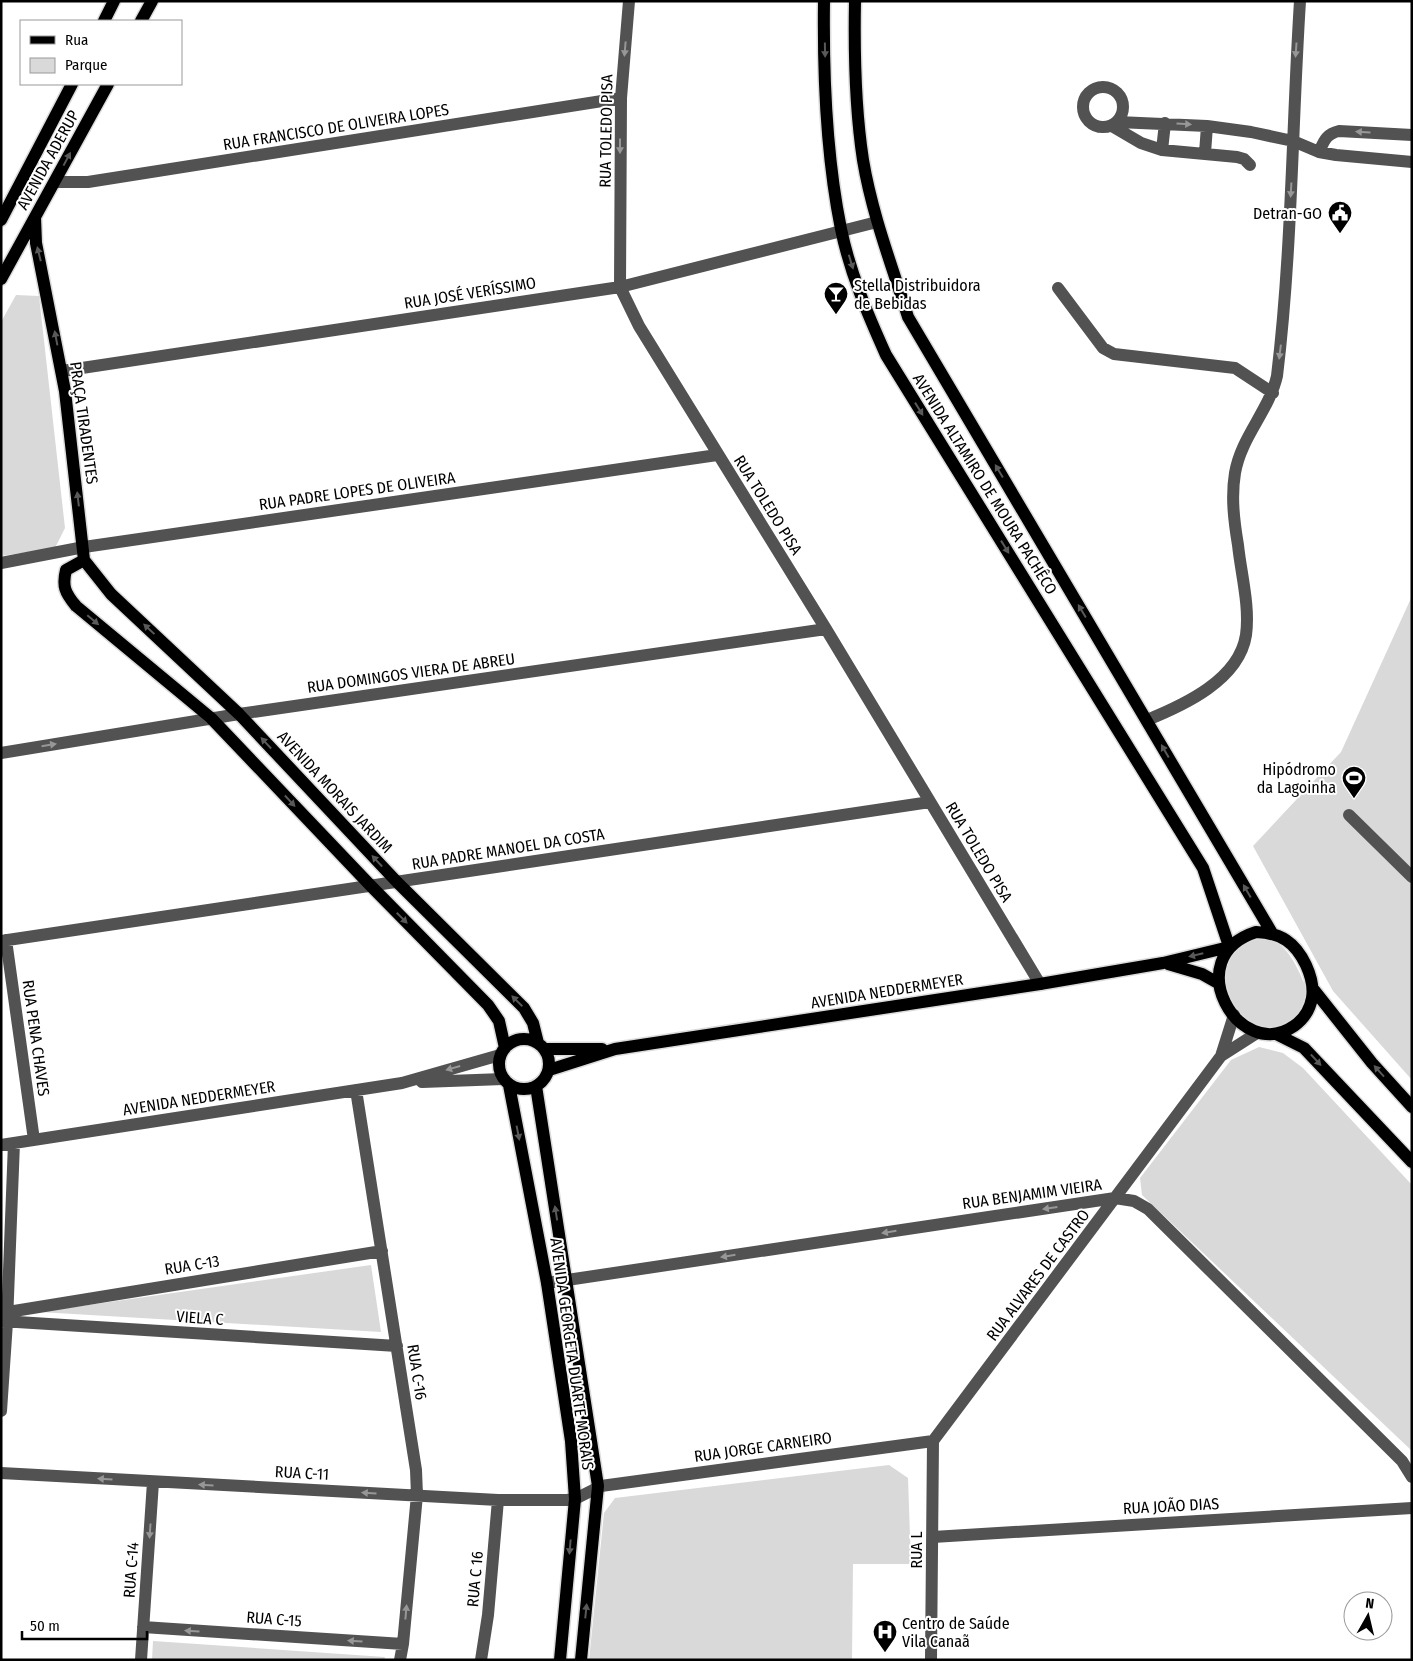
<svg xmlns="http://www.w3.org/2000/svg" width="1413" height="1661" font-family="'Fira Sans Condensed',sans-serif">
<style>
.green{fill:#d9d9d9}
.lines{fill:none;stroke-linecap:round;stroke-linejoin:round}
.major-casing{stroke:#dbdbdb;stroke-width:15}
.minor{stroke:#525252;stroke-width:12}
.major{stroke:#000;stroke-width:12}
.oneway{fill:#979797}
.oneway2{fill:#595959}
.labels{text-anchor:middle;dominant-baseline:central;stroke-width:4;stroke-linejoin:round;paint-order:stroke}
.street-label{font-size:16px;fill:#000;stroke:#fff}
.poi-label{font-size:16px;fill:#000;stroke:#fff;text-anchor:end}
</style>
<rect width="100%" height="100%" fill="#fff"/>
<path class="green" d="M16,295L39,296L65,528L55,548L1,556V322Z
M1412,596V1080L1333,991L1253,846L1341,752Z
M1257,938C1287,937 1296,966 1307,989C1304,1006 1293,1029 1273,1030C1265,1031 1253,1026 1245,1023L1227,996L1223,976L1229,957L1242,943Z
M1259,1047L1283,1053L1303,1068L1412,1185V1451L1142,1195L1140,1178L1231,1060Z
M371,1265L381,1332L39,1312Z
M889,1465L908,1478L911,1564H853L852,1660H589L604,1513L615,1498Z
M153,1641L385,1657L384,1660H152Z"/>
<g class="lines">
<defs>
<path id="major" d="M824,1C823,77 826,155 841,229C850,273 868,315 886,355L1203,868L1229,946
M855,1C854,54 855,108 863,160C872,214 892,266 908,317L1272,933
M104,21L114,1
M141,21L152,1
M35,217L36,243L65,391L84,560
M1,220L72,84
M1,279L108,84
M84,560L66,570C62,586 65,593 76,606L211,718L370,885L488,1005L499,1021L505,1048
M84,560L111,594L239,714L397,882L524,1008L533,1023L538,1043
M1256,932C1281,933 1295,942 1306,965C1311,976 1314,986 1312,998C1310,1009 1304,1019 1294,1026C1239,1064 1178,957 1256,932Z
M1168,964L1202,974L1218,983
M1314,990L1372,1063L1412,1107
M1276,1034L1304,1048L1412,1162
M499 1064a25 25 0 1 1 50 0a25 25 0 1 1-50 0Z
M544,1049H602
M549,1070L615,1049L1040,984L1163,963L1229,947
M509,1085L547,1283L571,1441L575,1499L560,1660
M536,1086L598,1486L581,1660"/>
</defs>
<use href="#major" class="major-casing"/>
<path class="minor" d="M629,1L621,98L620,287L639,326L826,629L1040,984
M1083 107a20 20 0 1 1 40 0a20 20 0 1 1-40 0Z
M1118,122L1207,126L1251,132L1293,141L1319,152L1336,155L1412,162
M1112,126L1141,143L1162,150L1237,157L1244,159L1250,165
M1162,150L1165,123
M1319,152C1324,141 1326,134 1339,131L1412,135
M1205,153L1207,126
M55,182H88L621,98
M1058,288L1103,348L1114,354L1235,368L1273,393
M62,371L620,287L877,222
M1,563L84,547L717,455
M1147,720C1184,705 1239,680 1246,635C1250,606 1241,574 1238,545C1234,521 1231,497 1235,473C1241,437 1269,411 1277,376C1292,252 1292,126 1300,1
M1,753L239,714L826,629
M1349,815L1412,877
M6,940L34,1140
M1,941L930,802
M1221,1056L1234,1015
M422,1082L503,1079
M356,1090L416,1470L417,1495L403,1644L400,1660
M1,1145L402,1083L500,1055
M547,1283L1115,1198L1134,1201L1148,1209L1402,1461L1412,1477
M8,1312L382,1251
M1,1321L397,1346
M1,1411L7,1322L14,1143
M933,1441L1221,1056L1257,1033
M1,1473L498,1500H567L575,1499L601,1486L933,1441
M933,1537L1412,1508
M143,1627L403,1644
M141,1660L153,1482
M481,1660L488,1615L498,1500
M931,1660L933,1441"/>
<use href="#major" class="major"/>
</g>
<defs><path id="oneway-solid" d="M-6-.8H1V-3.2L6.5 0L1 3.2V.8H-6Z" transform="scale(1.25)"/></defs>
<g class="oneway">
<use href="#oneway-solid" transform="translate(625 49) rotate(95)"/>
<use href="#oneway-solid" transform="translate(1296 50) rotate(94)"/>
<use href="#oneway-solid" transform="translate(1184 124) rotate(3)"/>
<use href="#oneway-solid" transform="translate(1363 132) rotate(-177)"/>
<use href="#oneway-solid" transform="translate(620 146) rotate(90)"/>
<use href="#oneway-solid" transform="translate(1291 190) rotate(93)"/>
<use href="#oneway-solid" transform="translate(1280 352) rotate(97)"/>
<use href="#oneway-solid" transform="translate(49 745) rotate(-9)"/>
<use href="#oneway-solid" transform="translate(453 1068) rotate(164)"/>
<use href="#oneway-solid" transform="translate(1050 1208) rotate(172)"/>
<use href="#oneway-solid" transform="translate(889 1232) rotate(171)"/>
<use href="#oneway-solid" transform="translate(728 1256) rotate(171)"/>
<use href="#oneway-solid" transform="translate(105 1479) rotate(-176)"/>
<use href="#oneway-solid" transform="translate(206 1485) rotate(-177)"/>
<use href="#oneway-solid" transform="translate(369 1493) rotate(-177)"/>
<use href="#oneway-solid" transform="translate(150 1531) rotate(94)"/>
<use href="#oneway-solid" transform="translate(406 1612) rotate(-85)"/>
<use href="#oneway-solid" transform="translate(192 1631) rotate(-176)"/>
<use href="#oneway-solid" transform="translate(355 1641) rotate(-176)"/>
</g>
<g class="oneway2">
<use href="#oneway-solid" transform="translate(825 50) rotate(89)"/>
<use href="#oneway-solid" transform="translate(67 159) rotate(-62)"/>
<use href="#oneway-solid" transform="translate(39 254) rotate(-104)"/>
<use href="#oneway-solid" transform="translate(851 262) rotate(73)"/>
<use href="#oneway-solid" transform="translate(56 338) rotate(-101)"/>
<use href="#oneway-solid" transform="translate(919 409) rotate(58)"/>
<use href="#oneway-solid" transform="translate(999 471) rotate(-121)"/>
<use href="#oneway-solid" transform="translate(78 499) rotate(-97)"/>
<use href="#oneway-solid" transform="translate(1005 547) rotate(58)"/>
<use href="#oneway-solid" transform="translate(1082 611) rotate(-121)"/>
<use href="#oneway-solid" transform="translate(93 620) rotate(40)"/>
<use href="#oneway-solid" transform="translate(149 629) rotate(-137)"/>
<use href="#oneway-solid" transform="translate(266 743) rotate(-133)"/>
<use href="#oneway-solid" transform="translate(1165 751) rotate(-120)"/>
<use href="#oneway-solid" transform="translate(290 801) rotate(47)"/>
<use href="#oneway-solid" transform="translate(377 861) rotate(-133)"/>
<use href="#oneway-solid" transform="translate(1247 891) rotate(-120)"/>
<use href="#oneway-solid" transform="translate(402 918) rotate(45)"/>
<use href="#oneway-solid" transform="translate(1196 955) rotate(167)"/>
<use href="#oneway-solid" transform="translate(517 1001) rotate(-135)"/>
<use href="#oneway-solid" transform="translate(1316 1060) rotate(47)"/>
<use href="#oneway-solid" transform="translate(1379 1071) rotate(-132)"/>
<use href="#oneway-solid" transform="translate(518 1133) rotate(79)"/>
<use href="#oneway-solid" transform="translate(556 1213) rotate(-99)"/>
<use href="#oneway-solid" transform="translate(570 1547) rotate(95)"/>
<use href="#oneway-solid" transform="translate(586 1611) rotate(-84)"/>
</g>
<defs>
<symbol id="civic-pin" viewBox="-11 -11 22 30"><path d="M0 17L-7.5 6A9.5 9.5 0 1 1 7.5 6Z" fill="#000" stroke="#fff"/><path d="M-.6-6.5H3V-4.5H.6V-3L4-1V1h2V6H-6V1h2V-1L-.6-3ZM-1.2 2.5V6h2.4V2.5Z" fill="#fff"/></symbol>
<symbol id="bar-pin" viewBox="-11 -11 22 30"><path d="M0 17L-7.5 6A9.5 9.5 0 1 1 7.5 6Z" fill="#000" stroke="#fff"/><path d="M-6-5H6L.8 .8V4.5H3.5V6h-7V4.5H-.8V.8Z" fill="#fff"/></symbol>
<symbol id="stadium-pin" viewBox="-11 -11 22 30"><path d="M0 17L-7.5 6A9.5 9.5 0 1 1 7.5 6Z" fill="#000" stroke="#fff"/><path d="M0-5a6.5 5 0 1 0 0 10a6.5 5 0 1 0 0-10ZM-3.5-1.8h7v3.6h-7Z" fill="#fff"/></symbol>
<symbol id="hospital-pin" viewBox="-11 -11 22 30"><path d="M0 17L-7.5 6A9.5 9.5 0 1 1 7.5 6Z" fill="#000" stroke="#fff"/><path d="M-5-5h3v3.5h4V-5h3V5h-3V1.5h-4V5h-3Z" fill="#fff"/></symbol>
</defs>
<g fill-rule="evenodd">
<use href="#civic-pin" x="1326" y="199" width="28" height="38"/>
<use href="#bar-pin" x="822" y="280" width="28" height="38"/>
<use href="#stadium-pin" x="1340" y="764" width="28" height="38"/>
<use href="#hospital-pin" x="871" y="1618" width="28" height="38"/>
</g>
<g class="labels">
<g class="street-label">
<text transform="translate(336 127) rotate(-9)">RUA FRANCISCO DE OLIVEIRA LOPES</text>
<text transform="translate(606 131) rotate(-89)">RUA TOLEDO PISA</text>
<text transform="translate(48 160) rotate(-61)">AVENIDA ADERUP</text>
<text transform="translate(470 293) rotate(-9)">RUA JOSÉ VERÍSSIMO</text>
<text transform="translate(84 423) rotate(82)">PRAÇA TIRADENTES</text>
<text transform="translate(985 484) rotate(58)">AVENIDA ALTAMIRO DE MOURA PACHÊCO</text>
<text transform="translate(357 491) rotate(-8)">RUA PADRE LOPES DE OLIVEIRA</text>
<text transform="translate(768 505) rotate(58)">RUA TOLEDO PISA</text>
<text transform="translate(411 673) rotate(-8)">RUA DOMINGOS VIERA DE ABREU</text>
<text transform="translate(335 792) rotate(47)">AVENIDA MORAIS JARDIM</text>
<text transform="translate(508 849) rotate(-9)">RUA PADRE MANOEL DA COSTA</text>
<text transform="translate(979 852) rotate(59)">RUA TOLEDO PISA</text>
<text transform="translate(887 991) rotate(-9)">AVENIDA NEDDERMEYER</text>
<text transform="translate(36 1038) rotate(82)">RUA PENA CHAVES</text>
<text transform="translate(199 1098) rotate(-9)">AVENIDA NEDDERMEYER</text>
<text transform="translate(1032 1194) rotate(-8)">RUA BENJAMIM VIEIRA</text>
<text transform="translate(192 1265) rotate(-9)">RUA C-13</text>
<text transform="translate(1038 1275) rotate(-53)">RUA ALVARES DE CASTRO</text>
<text transform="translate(200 1318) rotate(4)">VIELA C</text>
<text transform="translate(572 1354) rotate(82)">AVENIDA GEORGETA DUARTE MORAIS</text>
<text transform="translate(417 1372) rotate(81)">RUA C-16</text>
<text transform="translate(763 1447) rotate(-8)">RUA JORGE CARNEIRO</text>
<text transform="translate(302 1473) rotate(3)">RUA C-11</text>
<text transform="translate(1171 1506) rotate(-3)">RUA JOÃO DIAS</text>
<text transform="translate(916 1550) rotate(-90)">RUA L</text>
<text transform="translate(131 1570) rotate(-86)">RUA C-14</text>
<text transform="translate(475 1579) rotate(-85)">RUA C 16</text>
<text transform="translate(274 1619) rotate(4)">RUA C-15</text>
</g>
<g class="poi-label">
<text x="1322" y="213">Detran-GO</text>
<text x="854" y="285" text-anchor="start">Stella Distribuidora<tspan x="854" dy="18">de Bebidas</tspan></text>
<text x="1336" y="769">Hipódromo<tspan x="1336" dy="18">da Lagoinha</tspan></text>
<text x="902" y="1623" text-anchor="start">Centro de Saúde<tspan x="902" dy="18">Vila Canaã</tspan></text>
</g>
</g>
<rect width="1413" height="1661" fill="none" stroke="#000000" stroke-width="5"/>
<rect x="20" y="20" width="162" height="65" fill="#ffffff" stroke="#999999"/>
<rect x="30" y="36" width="25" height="8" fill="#000000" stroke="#999999"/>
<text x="65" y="45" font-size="15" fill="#000000">Rua</text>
<rect x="30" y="58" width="25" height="15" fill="#d9d9d9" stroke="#999999"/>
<text x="65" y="70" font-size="15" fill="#000000">Parque</text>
<g transform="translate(1368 1616) rotate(8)"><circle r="24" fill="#ffffff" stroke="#999999"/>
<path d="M0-4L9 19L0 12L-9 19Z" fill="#000000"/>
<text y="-8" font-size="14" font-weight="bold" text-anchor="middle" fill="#000000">N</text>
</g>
<path d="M22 1631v8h125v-8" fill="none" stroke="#000000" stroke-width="2.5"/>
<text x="30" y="1631" font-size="15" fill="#000000" stroke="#ffffff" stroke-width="4" paint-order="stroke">50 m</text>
</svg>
